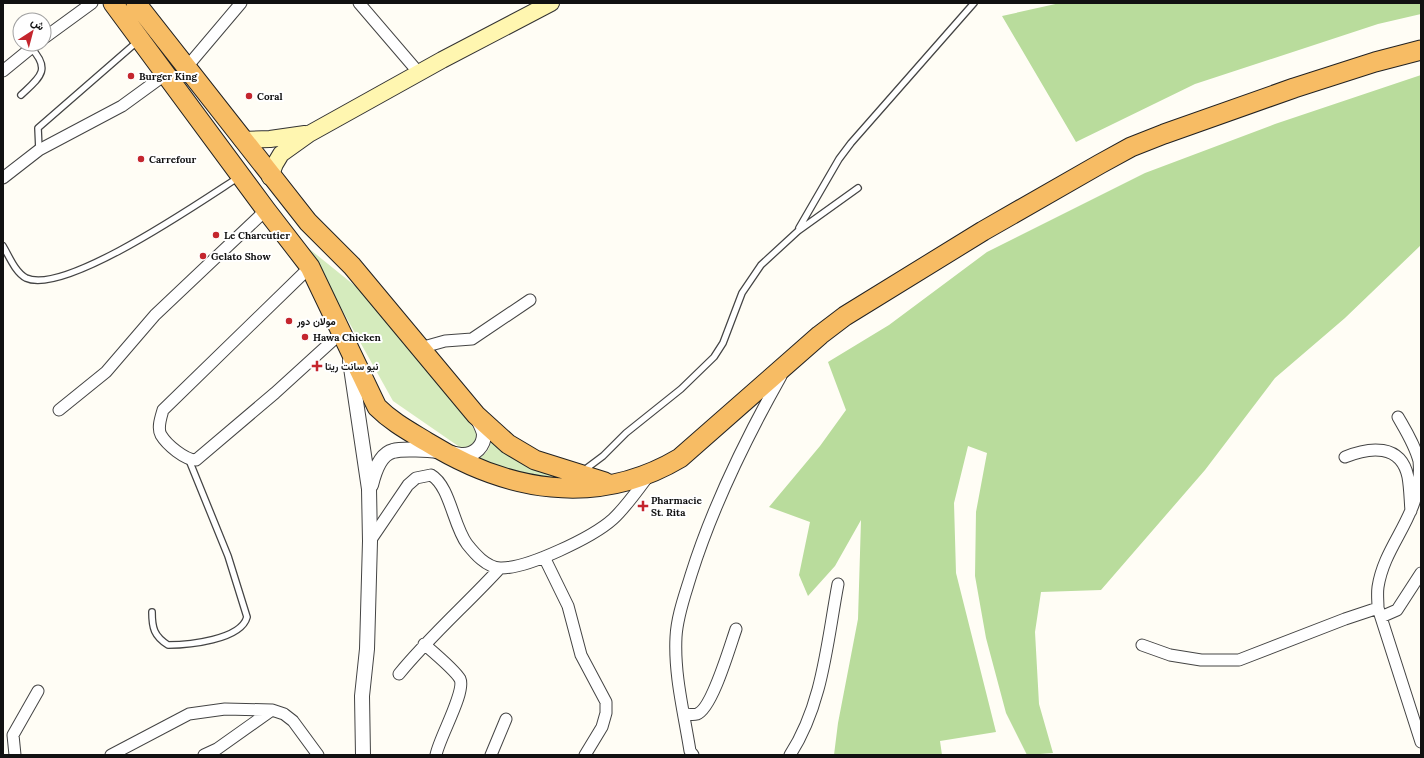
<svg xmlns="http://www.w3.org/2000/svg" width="1424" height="758" font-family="Lora,Vazirmatn,serif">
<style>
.green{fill:#d5ebbd}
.forest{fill:#b9dc9c}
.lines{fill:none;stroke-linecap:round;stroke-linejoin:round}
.service-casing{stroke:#444;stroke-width:8}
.minor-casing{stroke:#444;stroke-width:13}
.tertiary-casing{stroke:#444;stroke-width:16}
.secondary-casing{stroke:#333;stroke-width:18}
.trunk-casing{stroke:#222;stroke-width:21}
.service{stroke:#fff;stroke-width:5.5}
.minor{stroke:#fff;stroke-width:11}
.tertiary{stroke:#fff;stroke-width:14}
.secondary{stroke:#fff6b0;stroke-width:16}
.trunk{stroke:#f7bc64;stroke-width:19}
.poi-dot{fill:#c4262e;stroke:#fff;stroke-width:1.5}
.labels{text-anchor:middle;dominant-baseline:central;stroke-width:4;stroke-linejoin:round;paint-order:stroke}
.poi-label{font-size:10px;font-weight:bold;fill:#111;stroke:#fff;text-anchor:start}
</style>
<rect width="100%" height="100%" fill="#fffdf5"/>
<path class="green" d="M307,247L359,289L468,421L478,434L477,441L468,449L461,448L393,401Z
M492,438L589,483L554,482L474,460C486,455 490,450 492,438Z"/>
<path class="forest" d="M1060,3H1421V14L1378,24L1195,84L1076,142L1002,16Z
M1421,75V245L1345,318L1275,378L1205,470L1101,590L1041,592L1035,632L1039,704L1053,753L1027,755L1006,713L986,638L975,576L976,512L987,453L968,446L954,503L956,573L996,732L940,741L942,755H834L838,723L858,619L861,520L835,566L808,596L799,575L810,522L769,507L820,446L846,410L828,362L889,325L987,252L1145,173L1275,124Z"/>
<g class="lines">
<defs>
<path id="service" d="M21,95C39,78 52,70 31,48
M39,150L38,128L138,41
M799,228L839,159L851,143L974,3
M3,246C9,256 15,272 26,278C65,296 203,200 239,177
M583,471L603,456L626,433L681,389L714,357L723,343L742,293L761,265L798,231L858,188
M152,612C152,628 154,636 168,645C188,645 241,640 247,617L228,556L189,460"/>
<path id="minor" d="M359,3L419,73
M44,38L92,3
M186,68L241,3
M3,71L36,44
M3,178L39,150L122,106L166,74
M310,267L163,410C161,417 157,428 161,435C167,445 185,460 196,460L275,393L342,332
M420,348L445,341L472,339L530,300
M59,410L106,372L155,315L266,210
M1398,417C1406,431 1415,445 1419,461C1424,515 1385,541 1378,587C1377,594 1378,601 1378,608L1421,742
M1345,457C1369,447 1401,443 1408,477C1410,488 1410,500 1411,511
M370,541L408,485L416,478L431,475C450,486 453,525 467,544C475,554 486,567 500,568C527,569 593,537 613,519C627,506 638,489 650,474
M544,557L568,606L581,655L606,702V713L602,727L585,755
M1381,617L1397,610L1421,573
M424,644C432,651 455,670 460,679C466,692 439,738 436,755
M1142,645L1170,655L1201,660H1239L1345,619L1378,608
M399,674C430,636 467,604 500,568
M684,714C688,714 693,715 697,714C712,709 730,646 736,629
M15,755L13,735L38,691
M111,755L189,714L225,709L272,710L284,714L293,721L318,755
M204,755L217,749L272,710
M491,755L506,719
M693,755L690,751C684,713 674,675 676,637C677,616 685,595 691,575C713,505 745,440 781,376
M790,755C823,704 827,642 838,584"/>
<path id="tertiary" d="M350,361L369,489L370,541L367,649L362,696L363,755
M371,485C374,473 380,454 393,451C402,448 430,450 439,451C447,451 455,455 463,455C475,455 484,446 484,434C483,428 479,422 477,417"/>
<path id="secondary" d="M242,140L270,139L305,134
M270,177L275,164L281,154L309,134L442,60L551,3"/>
<path id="trunk" d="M113,3L266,210L310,267L377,407C392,422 409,431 427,442C506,491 596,508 680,458L820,335L845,316L983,231L1100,164L1131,147L1164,134L1294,88L1375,62L1421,50
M136,3L308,222L352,266L476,415L508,444L535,460L605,482"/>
</defs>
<use href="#service" class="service-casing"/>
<use href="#minor" class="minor-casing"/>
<use href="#tertiary" class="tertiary-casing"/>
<use href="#secondary" class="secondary-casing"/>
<use href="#trunk" class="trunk-casing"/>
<use href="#service" class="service"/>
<use href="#minor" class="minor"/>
<use href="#tertiary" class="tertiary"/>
<use href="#secondary" class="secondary"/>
<use href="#trunk" class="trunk"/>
</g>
<g class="poi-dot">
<circle cx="131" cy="76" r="4"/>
<circle cx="249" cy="96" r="4"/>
<circle cx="141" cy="159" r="4"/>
<circle cx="216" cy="235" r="4"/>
<circle cx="203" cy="256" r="4"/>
<circle cx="289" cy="321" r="4"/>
<circle cx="305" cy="337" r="4"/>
<path d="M315 360h4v4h4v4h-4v4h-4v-4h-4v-4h4z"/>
<path d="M641 500h4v4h4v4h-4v4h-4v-4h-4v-4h4z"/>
</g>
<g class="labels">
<g class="poi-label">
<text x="139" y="76">Burger King</text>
<text x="257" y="96">Coral</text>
<text x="149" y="159">Carrefour</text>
<text x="224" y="235">Le Charcutier</text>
<text x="211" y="256">Gelato Show</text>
<text x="297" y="321">مولان دور</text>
<text x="313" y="337">Hawa Chicken</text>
<text x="325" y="366">نيو سانت ريتا</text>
<text x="651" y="500">Pharmacie<tspan x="651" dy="12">St. Rita</tspan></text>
</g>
</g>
<rect width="1424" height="758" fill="none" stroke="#111111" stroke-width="8"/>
<g transform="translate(32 32) rotate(36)"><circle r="19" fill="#ffffff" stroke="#a0a0a0"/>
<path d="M0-3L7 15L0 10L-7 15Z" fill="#c4262e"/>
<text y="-6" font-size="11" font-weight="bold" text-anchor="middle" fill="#111111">ش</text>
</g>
</svg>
